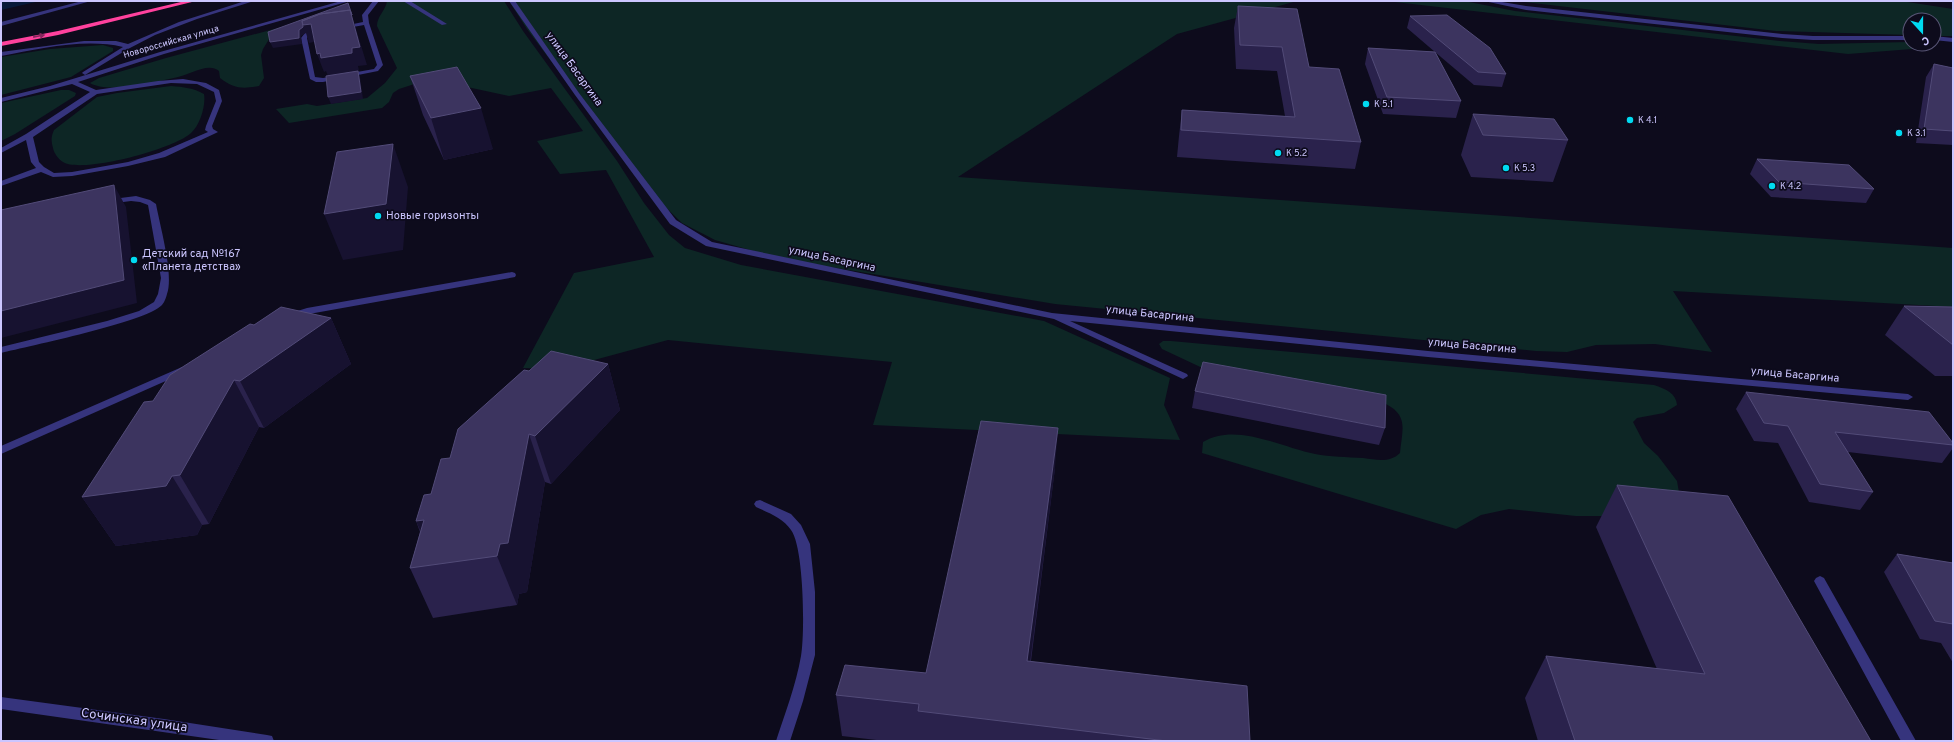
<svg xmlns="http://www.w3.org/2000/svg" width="1954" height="742" font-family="Overpass,sans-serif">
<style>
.green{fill:#0d2625}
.water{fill:#071939}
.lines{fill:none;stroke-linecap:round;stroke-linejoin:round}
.minor{fill:#36347d;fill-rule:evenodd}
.highway{fill:#ff419d;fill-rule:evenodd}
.wall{fill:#2a224c}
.shaded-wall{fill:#171230}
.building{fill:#3c345f;stroke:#524b78}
.oneway{fill:#86265c}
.poi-dot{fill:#00daf1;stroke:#0d0b1c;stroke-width:1.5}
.labels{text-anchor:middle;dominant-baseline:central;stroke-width:3.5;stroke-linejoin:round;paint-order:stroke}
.far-street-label{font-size:9px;fill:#ccc6ff;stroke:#0d0b1c}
.far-poi-label{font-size:9px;fill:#ccc6ff;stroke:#0d0b1c;text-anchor:start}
.street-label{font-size:11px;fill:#ccc6ff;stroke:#0d0b1c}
.poi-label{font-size:11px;fill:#ccc6ff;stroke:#0d0b1c;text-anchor:start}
.near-street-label{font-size:13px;fill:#ccc6ff;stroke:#0d0b1c}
</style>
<rect width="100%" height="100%" fill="#0d0b1c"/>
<path class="green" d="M387,1H504L523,31L617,161L644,203L669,235L685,248L741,265L1044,321L1170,378L1164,405L1180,440L873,425L892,362L668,340L561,369L523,368L574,273L654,257L606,170L560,174L537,141L583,131L551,88L509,96L430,79L399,89L393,93L389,102L382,108L289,123L276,109L307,104L317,106L367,98L385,83L397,68L377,26C377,16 386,10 387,1Z
M509,1H1297L1177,34L958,177L1953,248V307L1673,291L1712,352L1655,344L1596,345L1567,352L1536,351L1055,304L782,259L715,240L682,223L647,189L527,29Z
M1386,1H1464L1515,11L1780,41L1819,44L1910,42V44H1922L1925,48L1848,54Z
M1515,1H1901L1953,9V36H1934V20H1910V35L1776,31Z
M289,25L271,36L263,49L261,55L264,78L259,86C243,89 234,89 220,78L219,71C208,62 190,75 178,77C156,82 108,94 90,83L99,78L166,58Z
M103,45L113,48V51L71,77L1,95V57L50,49Z
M171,86C184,87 193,88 204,94C206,106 200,125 191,133C174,149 82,174 63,162C58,159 54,153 53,148C51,140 51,137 54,130L97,97L117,93Z
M61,90H69L76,93L75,96L15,134L1,141V103Z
M1163,341H1171L1654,385C1666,389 1676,393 1677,405L1664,413L1637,418L1633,422L1644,443L1658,456L1677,481L1680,498L1615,516H1576L1509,509L1481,515L1456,529L1202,453L1203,442C1236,422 1280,447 1315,454C1330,457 1347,457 1363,458C1377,460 1390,463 1400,453C1402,430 1409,416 1386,404L1211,372L1162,349L1159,344Z"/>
<path class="water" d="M1,1H40L1,10Z"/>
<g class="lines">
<path class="minor" d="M82,1H91L1,26V22Z
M245,1H254L197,19L155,35L128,49L85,75L82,73L83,72L123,47C84,38 40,49 1,56V52L84,41H116L128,44L179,22Z
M341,1H350L164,54L78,82L96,90L158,81L183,79L206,83L219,90L222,101L212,126L213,129L218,132L216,133L165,157L128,166L72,176L53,177L41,172L1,186V181L36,168L31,162L26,140L1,153V148L26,134L90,92L72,84L1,102V98L50,86L160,52ZM171,83L197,84L214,92L216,101L206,126L205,130L208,132L159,153L128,162L72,172L54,173L44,167L39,162L33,137L97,94Z
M373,1H379L368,15L369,23L383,65L378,71L323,82H316L310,79L301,38L305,33L319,28L321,29V31L309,35L307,38L315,77L323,78L374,69L377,65L364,25L342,29L339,27L363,22L362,15Z
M403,1H410L447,24L442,25Z
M509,1H515L579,93L676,220L712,242L1052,313L1428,351L1908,394L1913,397L1908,400L1428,357L1070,321L1187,374L1188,376L1183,379L1054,319L706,246L670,224L575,95Z
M1484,1H1496L1526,6L1782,34L1813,36H1910V40H1813L1782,38L1526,10Z
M1934,36L1953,38V42L1934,40Z
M136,196L150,200L156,204C160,226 174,275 167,294C166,298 164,303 162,305C146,322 29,346 1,353V347L107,321L139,311L154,302L158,294L161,278L148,205L140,202L131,201L108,204L104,202L105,200Z
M512,272L515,273L516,275L515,277L309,314L291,319L286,316L288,314L307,308Z
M182,367L187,370L186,372L1,454V446Z
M760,500L791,514L801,525L810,544L815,592V655L803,701L790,741H776C785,713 796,685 801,656C805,634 804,547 791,530C783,518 769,513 756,507L754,504L756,501Z
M1820,576L1824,578L1916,741H1901L1814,581L1816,578Z
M1,697L164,719L267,735L272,736L274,741H226L1,709Z"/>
<path class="highway" d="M185,1H196L58,35L1,46V42L58,31Z"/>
</g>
<path class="wall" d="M1238,6L1309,67L1361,142L1355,169L1177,157L1179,136L1182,110L1285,116L1277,71L1236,69L1234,28Z
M1410,16L1506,74L1502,87L1474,85L1435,52L1461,101L1456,118L1383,114L1365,64L1368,48L1435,52L1407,28Z
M1934,64L1953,68V145L1916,143L1926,77Z
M410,76L493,149L444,160L423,115Z
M1473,114L1568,140L1553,182L1471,177L1461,155Z
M1757,159L1874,189L1866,203L1771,197L1750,174Z
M1904,306L1953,307V376H1935L1885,335Z
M331,318L351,364L264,428L259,427L209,524L202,525L197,535L116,546L82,497L153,401L254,325Z
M608,364L620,410L551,484L545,482L527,592L519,594L517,605L433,618L410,568L420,532L416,521L431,494L450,458L529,371Z
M1195,391L1385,428L1379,445L1192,408Z
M1746,392L1953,443V448L1942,463L1848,452L1873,492L1860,510L1809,502L1778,443L1754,441L1736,409Z
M1055,468L1031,661L1250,741H885L842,736L836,695L926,673Z
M1617,485L1871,741H1538L1525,698L1546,656L1657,669L1596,527Z
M1897,554L1953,563V663L1941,643L1920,639L1884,572Z"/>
<path class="shaded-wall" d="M348,3L367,65L358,66L359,71H358L360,77L363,99L331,104L328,97V76L326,71L324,72L317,54L318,41L309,43L306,33L301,36L302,44L273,48L270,42L299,30L303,25Z
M481,108L493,149L444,160L431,118Z
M393,144L408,187L403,250L343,260L324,214Z
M114,185L126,207L137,303L1,338V311Z
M331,318L351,364L264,428L240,381Z
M608,364L620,410L551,484L535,436Z
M234,380L259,427L209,524L180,475Z
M1058,428L1055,468L1025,702L1027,661Z
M529,434L545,482L527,592L519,594L517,605L497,556L500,544Z
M172,476L202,525L197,535L116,546L82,497Z
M424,520L435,564L416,521Z"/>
<path class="building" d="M348,3L352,15L350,10L320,14L302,21L303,27L299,30V38L270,42L268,32Z
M1238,6L1297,9L1309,67L1339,69L1361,142L1181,130L1182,110L1295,117L1282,47L1240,45Z
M350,10L360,47L352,48V53L321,58L320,53L317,54L311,24L303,25L302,21L320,14Z
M1447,15L1490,48L1506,74L1478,72L1410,16Z
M1368,48L1435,52L1461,101L1387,97Z
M1934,64L1953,68V131L1924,129Z
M457,67L481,108L431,118L410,76Z
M358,71L361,92L328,97L326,76Z
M1473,114L1554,119L1568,140L1483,135Z
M393,144L386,204L324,214L337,152Z
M1757,159L1849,165L1874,189L1779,182Z
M114,185L124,280L1,311V210Z
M1904,306L1953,307V345Z
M281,307L331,318L240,381L234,380L180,475L172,476L166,486L82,497L144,402L153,401L170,375L250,324L254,325Z
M551,351L608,364L535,436L529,434L508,543L500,544L497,556L410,568L424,520L416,521L424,495L431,494L441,459L450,458L458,429L524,370L529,371Z
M1203,362L1386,395L1385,428L1195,391Z
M1746,392L1929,412L1953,443V445L1835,432L1873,492L1820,484L1788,426L1764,423Z
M981,421L1058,428L1027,661L1247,686L1250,741H1167L918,711L919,704L836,695L845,665L926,673Z
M1617,485L1728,496L1871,741H1575L1546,656L1705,674Z
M1897,554L1953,563V624L1935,621Z"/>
<defs><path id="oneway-solid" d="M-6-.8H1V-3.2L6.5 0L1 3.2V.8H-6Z"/></defs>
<use class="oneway" href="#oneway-solid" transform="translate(39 36) rotate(-11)"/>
<g class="poi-dot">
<circle cx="1366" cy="104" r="4"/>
<circle cx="1630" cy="120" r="4"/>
<circle cx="1899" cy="133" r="4"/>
<circle cx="1278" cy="153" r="4"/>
<circle cx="1506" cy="168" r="4"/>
<circle cx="1772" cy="186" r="4"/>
<circle cx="378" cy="216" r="4"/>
<circle cx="134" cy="260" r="4"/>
</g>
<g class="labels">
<g class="far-street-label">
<text transform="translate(171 42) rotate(-16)">Новороссийская улица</text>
</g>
<g class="far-poi-label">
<text x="1374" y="104">К 5.1</text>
<text x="1638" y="120">К 4.1</text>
<text x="1907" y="133">К 3.1</text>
<text x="1286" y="153">К 5.2</text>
<text x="1514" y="168">К 5.3</text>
<text x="1780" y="186">К 4.2</text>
</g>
<g class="street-label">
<text transform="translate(574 69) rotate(54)">улица Басаргина</text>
<text transform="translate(832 259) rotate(12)">улица Басаргина</text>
<text transform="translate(1150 314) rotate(6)">улица Басаргина</text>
<text transform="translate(1472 346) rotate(5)">улица Басаргина</text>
<text transform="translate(1795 375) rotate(5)">улица Басаргина</text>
</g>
<g class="poi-label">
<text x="386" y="216">Новые горизонты</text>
<text x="142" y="254">Детский сад №167<tspan x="142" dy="13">«Планета детства»</tspan></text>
</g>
<g class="near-street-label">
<text transform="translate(134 721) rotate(8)">Сочинская улица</text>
</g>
</g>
<rect width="1954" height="742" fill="none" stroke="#ccc6ff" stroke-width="4"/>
<g transform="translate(1922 32) rotate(159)"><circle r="19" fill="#0d0b1c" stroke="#595677"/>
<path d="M0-3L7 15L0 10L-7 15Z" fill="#00daf1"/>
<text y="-6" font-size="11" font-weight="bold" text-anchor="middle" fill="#ccc6ff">С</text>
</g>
</svg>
